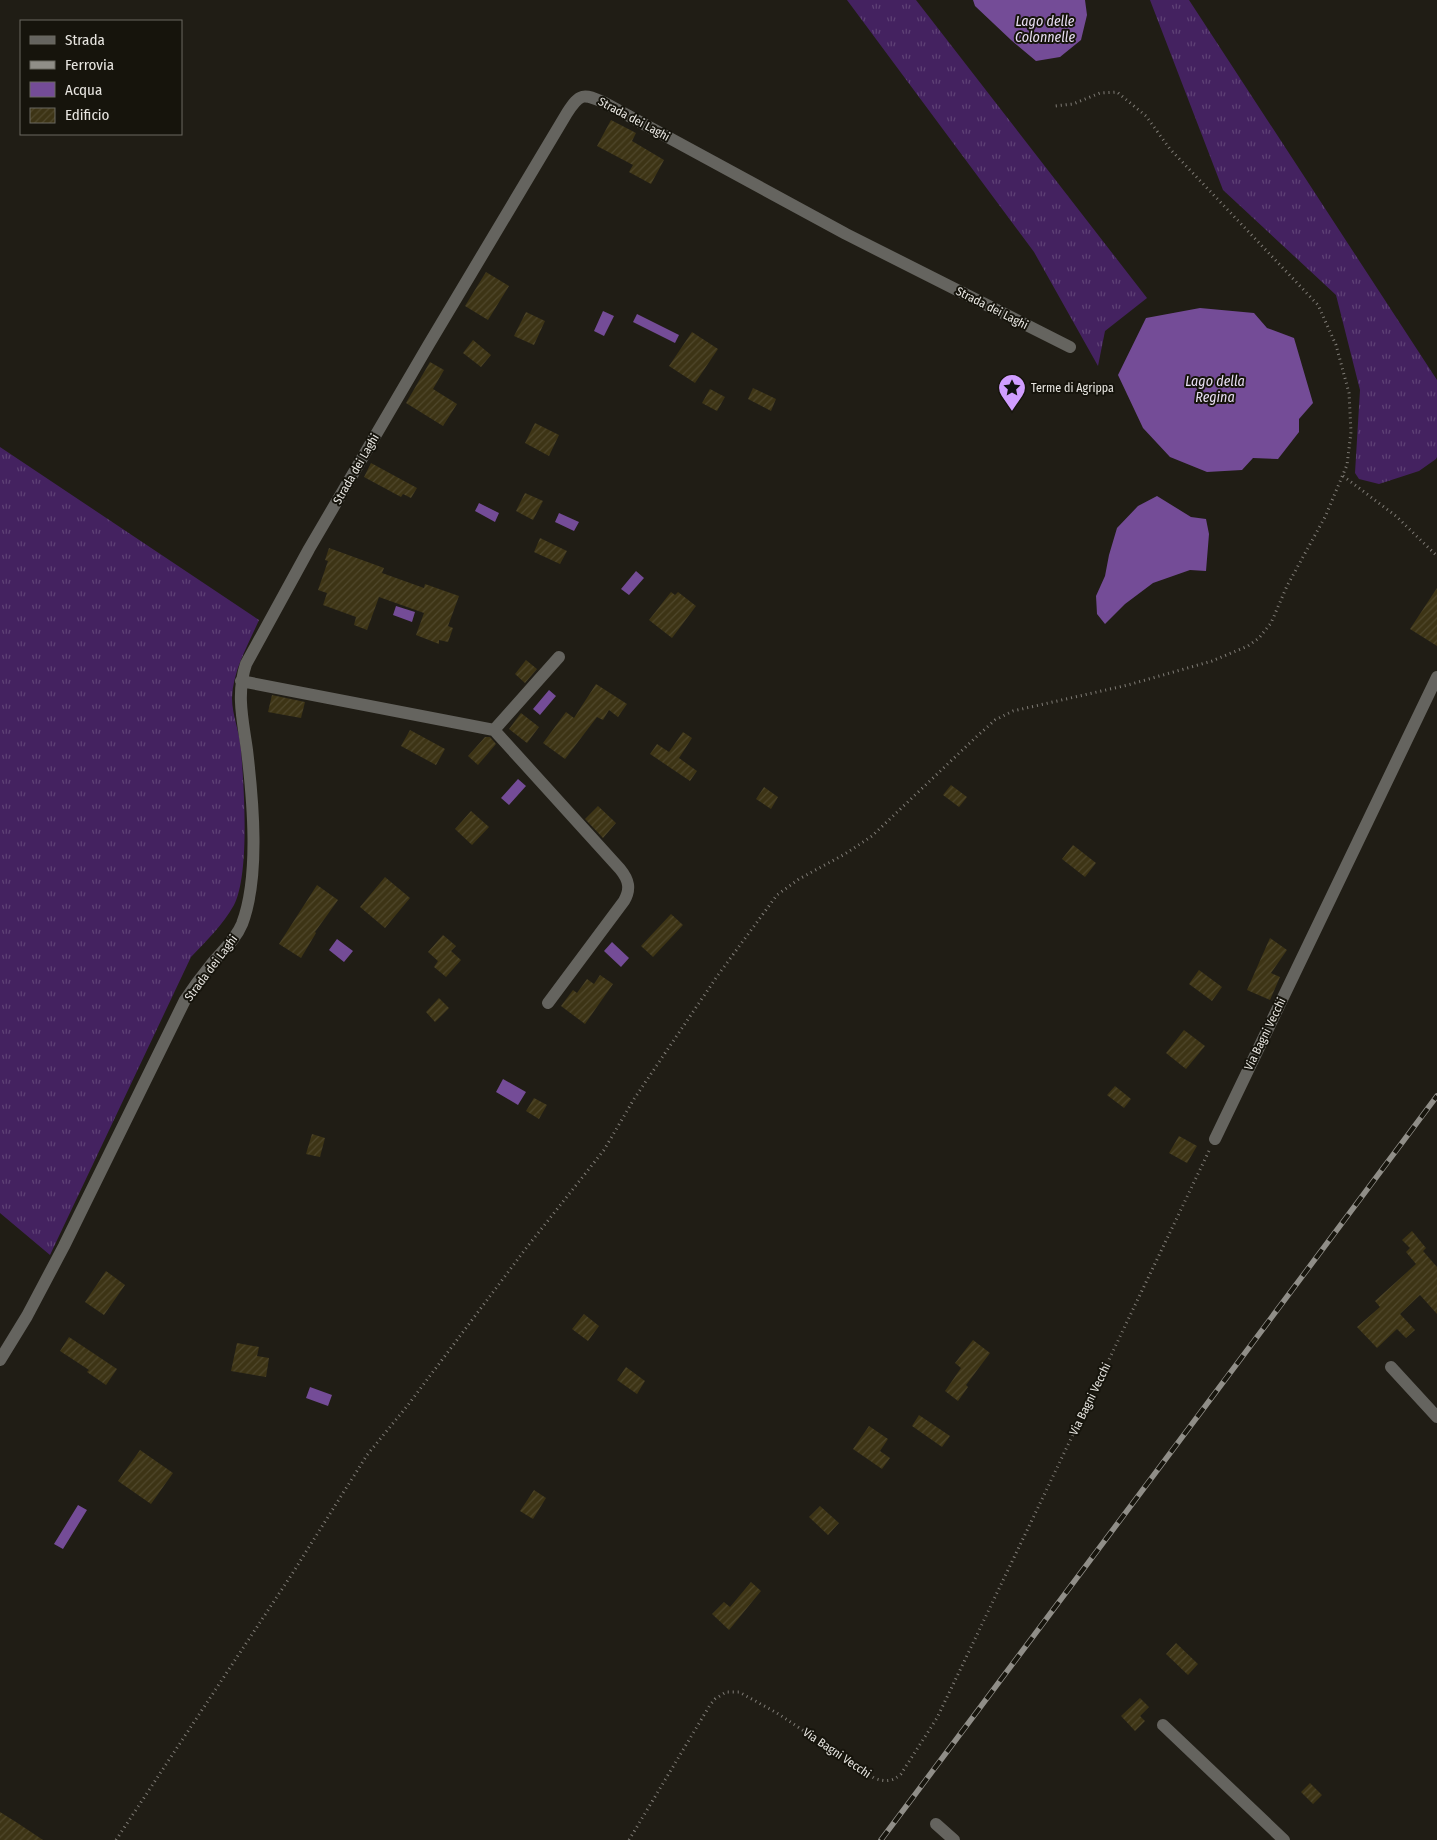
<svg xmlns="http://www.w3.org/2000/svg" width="1437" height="1840" font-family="'Fira Sans Condensed',sans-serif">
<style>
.grass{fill:url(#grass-tufts)}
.water{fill:#744c97}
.building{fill:url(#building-hatch)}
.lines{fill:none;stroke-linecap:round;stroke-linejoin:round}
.path{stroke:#807d77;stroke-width:3;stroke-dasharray:1 4;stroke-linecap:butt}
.minor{stroke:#65645f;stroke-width:12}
.rail-casing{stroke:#908e88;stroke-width:5.5}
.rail{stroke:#16140c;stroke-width:4;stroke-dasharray:11;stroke-linecap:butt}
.labels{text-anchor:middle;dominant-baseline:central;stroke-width:4;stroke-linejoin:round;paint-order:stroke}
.street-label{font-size:12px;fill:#e7e5e0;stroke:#16140c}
.poi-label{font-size:12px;fill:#e7e5e0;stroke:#16140c;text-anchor:start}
.water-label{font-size:14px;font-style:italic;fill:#e8def3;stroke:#16140c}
</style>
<defs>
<pattern id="grass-tufts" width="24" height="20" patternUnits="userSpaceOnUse" patternTransform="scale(1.25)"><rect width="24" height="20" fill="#442260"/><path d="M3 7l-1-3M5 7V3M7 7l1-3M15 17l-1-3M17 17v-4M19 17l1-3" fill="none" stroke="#5f4276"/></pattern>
<pattern id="building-hatch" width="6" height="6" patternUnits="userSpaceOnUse" patternTransform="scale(1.25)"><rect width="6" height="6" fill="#3d3415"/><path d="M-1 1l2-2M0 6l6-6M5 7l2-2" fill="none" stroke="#50482c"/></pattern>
</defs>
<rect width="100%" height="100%" fill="#201d15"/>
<path class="grass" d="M847,0H916L1147,298L1105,331L1098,366L1034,252Z
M1150,0H1189L1437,380V457L1436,459L1419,471L1379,484L1359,479L1355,473L1360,390L1336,295L1223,190Z
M0,447L259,620C248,645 233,670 232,698C232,715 240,733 241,750C244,786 250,874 234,905C223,925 206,941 191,957L50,1255L0,1213Z"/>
<path class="water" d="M973,0H1085L1087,15L1081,40L1060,57L1036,61L1011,40L975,6Z
M1200,308L1254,313L1267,328L1294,338L1313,403L1299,419V432L1278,459L1253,458L1242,470L1207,472L1170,457L1143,428L1118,375L1146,318Z
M603,311L614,316L604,336L594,331Z
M637,314L679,335L675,343L633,322Z
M1157,496L1191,517L1206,519L1209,534L1206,571L1190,570L1153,583L1125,604L1105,624L1097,614L1096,596L1105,576L1109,555L1117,528L1138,506Z
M479,503L499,513L495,522L475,511Z
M559,513L579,522L574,531L555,522Z
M636,571L644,578L629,595L621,589Z
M396,606L415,612L412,622L393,615Z
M549,690L556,696L540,715L533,709Z
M518,779L526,786L509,805L501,798Z
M337,939L353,951L344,962L329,950Z
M612,942L629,958L621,967L604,951Z
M503,1079L526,1092L518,1105L496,1092Z
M310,1387L332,1395L328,1406L306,1398Z
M78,1505L87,1510L63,1549L54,1544Z"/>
<path class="building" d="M611,120L636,133L632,141L664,160L651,184L629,172L633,165L597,146Z
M486,272L509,286L488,320L465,306Z
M526,312L545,321L534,345L514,336Z
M692,332L718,349L695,383L669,366Z
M473,340L491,355L481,367L463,353Z
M430,362L444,370L433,389L457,404L443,426L406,403Z
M753,388L776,399L771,411L748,399Z
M710,389L725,397L717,411L702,403Z
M535,423L559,435L549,456L525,443Z
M371,463L417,488L411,498L403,494L401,497L364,477Z
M525,493L543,501L533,520L516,511Z
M540,538L567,551L560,564L534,552Z
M329,548L384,568L382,573L424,588L425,584L459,596L448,626L453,628L448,642L439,640V644L416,635L424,613L379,597L367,630L354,625L356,617L323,605L327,593L318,590L328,561L325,560Z
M1437,588V646L1410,629Z
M671,592L675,595L678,592L696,606L672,638L649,620Z
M526,660L537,669L525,683L515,674Z
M596,684L627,704L618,717L609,710L603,720L597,717L565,759L543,743L566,712L574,718Z
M272,695L305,702L301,718L268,712Z
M521,713L539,727L527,743L509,729Z
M410,730L445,749L436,765L401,746Z
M683,732L692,738L679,758L697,771L690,781L650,754L657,744L669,752Z
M485,737H490L496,744L478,765L468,756Z
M951,785L967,797L959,807L943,795Z
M764,787L778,797L771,809L756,799Z
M598,806L616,823L603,838L585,819Z
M471,811L489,827L472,845L455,829Z
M1073,845L1096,863L1085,877L1062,859Z
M385,877L410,898L385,928L360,907Z
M317,885L338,900L315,932L316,933L301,958L279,944Z
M671,914L683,925L653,957L641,946Z
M443,935L456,946L451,951L461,960L446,977L434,967L438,961L428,952Z
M1270,938L1287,950L1271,973L1280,977L1270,1000L1247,990Z
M1199,970L1222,987L1212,1001L1189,984Z
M600,975L613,984L585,1024L561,1006L573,990L577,993L587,979L594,984Z
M439,998L449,1008L435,1022L426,1012Z
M1184,1030L1205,1046L1186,1069L1166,1053Z
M1115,1086L1131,1099L1124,1108L1107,1095Z
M534,1098L547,1105L539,1119L526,1111Z
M312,1134L325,1138L320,1157L306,1154Z
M1179,1136L1197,1146L1187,1163L1169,1153Z
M1412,1231L1426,1248L1423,1251L1437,1267V1314L1420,1295L1400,1314L1415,1330L1406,1338L1397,1329L1377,1348L1357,1327L1380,1307L1375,1301L1416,1264L1406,1252L1410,1248L1402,1240Z
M106,1271L125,1285L104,1315L85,1302Z
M584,1314L599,1326L588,1341L572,1329Z
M69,1337L117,1369L106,1385L87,1372L89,1370L60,1351Z
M973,1340L990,1353L966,1385L968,1387L958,1401L945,1391L961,1368L955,1363Z
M237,1343L259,1347L257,1356L269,1358L266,1377L231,1371Z
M626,1367L645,1381L637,1394L617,1380Z
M919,1415L950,1436L942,1447L912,1426Z
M869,1426L888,1439L880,1451L890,1458L882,1469L853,1449Z
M140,1450L173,1473L151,1504L118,1481Z
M534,1490L546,1498L533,1519L520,1511Z
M820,1506L839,1523L828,1535L809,1517Z
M751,1582L761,1591L729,1630L712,1614L724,1602L730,1607Z
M1176,1643L1198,1664L1188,1675L1166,1654Z
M1140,1698L1149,1707L1140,1716L1145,1721L1135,1731L1121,1716Z
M1310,1783L1322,1795L1313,1804L1301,1792Z
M0,1812L16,1822L43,1840H0Z"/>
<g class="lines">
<path class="path" d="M1343,476L1396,516L1437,556
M116,1840L292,1574L367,1455L408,1405L527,1247L604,1150L634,1099L718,975L777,895L799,879L845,854L872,836L974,739L995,720L1013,711L1128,685L1212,661L1248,646L1259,638L1271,623L1287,586L1325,517L1347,465L1351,432L1349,393L1336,345L1318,305L1170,149L1146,116L1117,92L1100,93L1073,104L1055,106
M629,1840L710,1705L715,1699L726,1692H739L777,1713L874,1778C885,1782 892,1782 901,1774L937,1718L1209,1151"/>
<path class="minor" d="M241,681L494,730L620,869C629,880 631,889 624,901L548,1003
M494,730L559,657
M1215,1139L1437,677
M0,1360L27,1316L64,1246L185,1000C193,988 201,977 210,966C221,952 235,941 242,924C260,877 253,801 247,750C243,721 236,694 246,664L309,549L429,344L567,113C580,93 583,93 605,103L846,234L1070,347
M1391,1367L1437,1417
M1163,1725L1284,1840
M936,1824L954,1840"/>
<defs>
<path id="rail" d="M881,1840L1437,1096"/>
</defs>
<use href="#rail" class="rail-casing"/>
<use href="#rail" class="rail"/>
</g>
<defs>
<symbol id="sight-pin" viewBox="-11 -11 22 30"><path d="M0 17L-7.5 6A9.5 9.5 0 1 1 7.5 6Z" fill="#d09dff" stroke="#16140c"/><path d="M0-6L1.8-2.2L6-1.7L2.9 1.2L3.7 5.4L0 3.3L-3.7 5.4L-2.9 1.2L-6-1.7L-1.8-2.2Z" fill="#111"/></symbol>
</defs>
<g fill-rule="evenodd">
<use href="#sight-pin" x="996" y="372" width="32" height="43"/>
</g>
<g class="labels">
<g class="street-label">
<text transform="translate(634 119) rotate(28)">Strada dei Laghi</text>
<text transform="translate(992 308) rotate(27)">Strada dei Laghi</text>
<text transform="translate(356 469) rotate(-60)">Strada dei Laghi</text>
<text transform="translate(211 968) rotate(-53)">Strada dei Laghi</text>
<text transform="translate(1265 1034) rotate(-64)">Via Bagni Vecchi</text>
<text transform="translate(1090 1399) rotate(-64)">Via Bagni Vecchi</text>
<text transform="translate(837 1753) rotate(34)">Via Bagni Vecchi</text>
</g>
<g class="poi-label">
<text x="1031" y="388">Terme di Agrippa</text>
</g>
<g class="water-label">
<text x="1045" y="21">Lago delle<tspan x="1045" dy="16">Colonnelle</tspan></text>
<text x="1215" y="381">Lago della<tspan x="1215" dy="16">Regina</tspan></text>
</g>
</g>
<rect x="20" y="20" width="162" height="115" fill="#16140c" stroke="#6a6861"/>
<rect x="30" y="36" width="25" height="8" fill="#65645f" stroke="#6a6861"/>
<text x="65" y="45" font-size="15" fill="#e7e5e0">Strada</text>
<rect x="30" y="61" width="25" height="8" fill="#908e88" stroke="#6a6861"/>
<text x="65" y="70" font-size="15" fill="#e7e5e0">Ferrovia</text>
<rect x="30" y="82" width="25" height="15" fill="#744c97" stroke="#6a6861"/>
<text x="65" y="95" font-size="15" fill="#e7e5e0">Acqua</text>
<rect x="30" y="108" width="25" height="15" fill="url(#building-hatch)" stroke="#6a6861"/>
<text x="65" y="120" font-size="15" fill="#e7e5e0">Edificio</text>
</svg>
